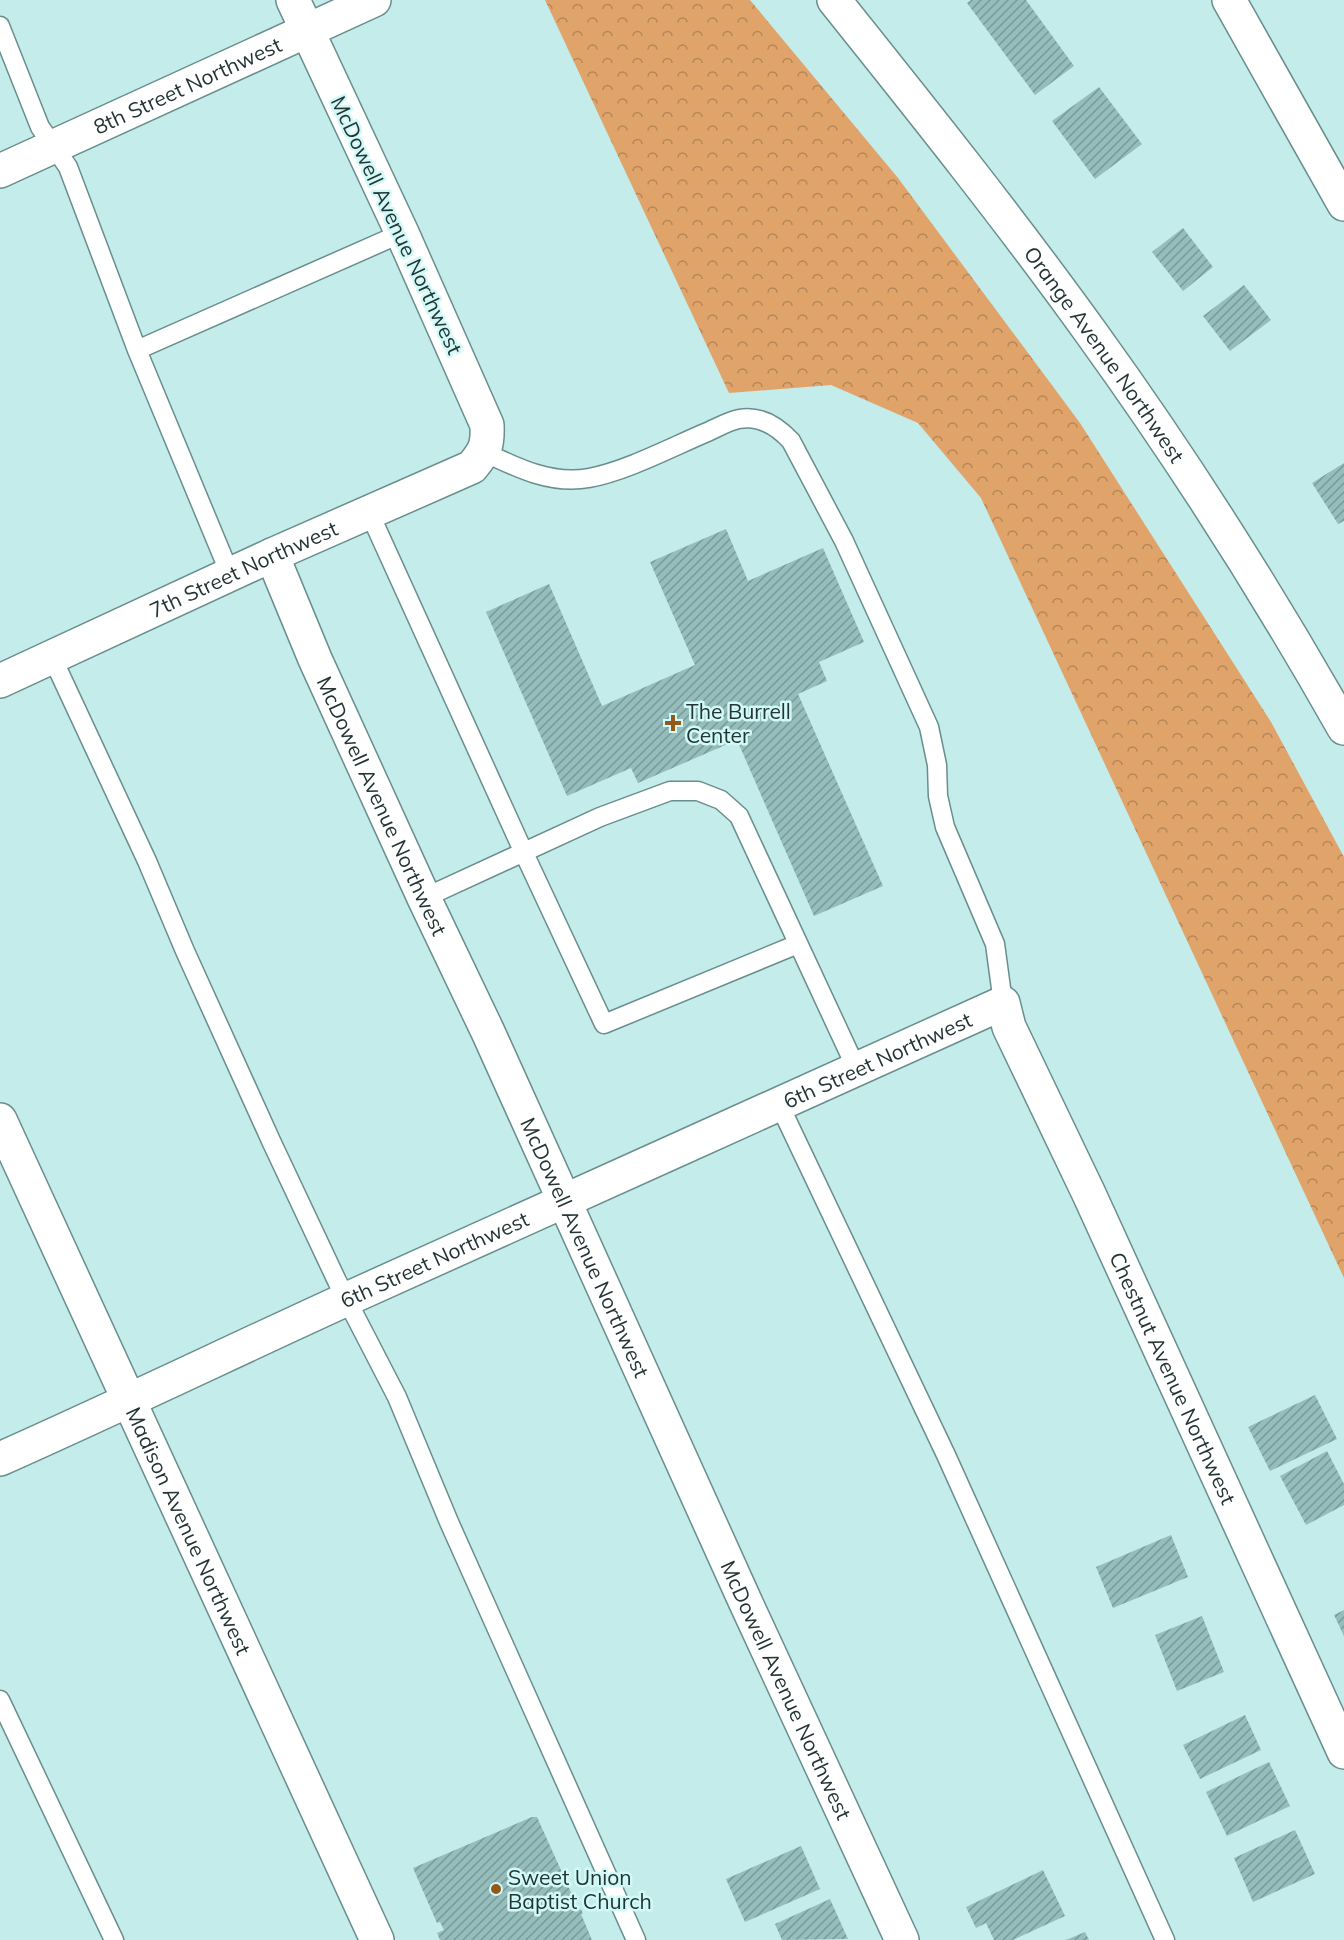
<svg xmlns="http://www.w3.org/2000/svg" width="1344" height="1940" font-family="Mulish,sans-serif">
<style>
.forest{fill:url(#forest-crowns)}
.building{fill:url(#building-hatch)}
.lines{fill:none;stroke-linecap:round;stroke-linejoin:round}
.service-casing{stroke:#688e8d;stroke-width:21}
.minor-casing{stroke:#688e8d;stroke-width:36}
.primary-casing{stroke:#688e8d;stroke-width:36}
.service{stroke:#fff;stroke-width:18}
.minor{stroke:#fff;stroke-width:33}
.primary{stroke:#fff;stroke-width:33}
.poi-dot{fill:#945918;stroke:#d0f9f8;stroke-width:2}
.labels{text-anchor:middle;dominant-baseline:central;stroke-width:5;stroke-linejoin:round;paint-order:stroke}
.street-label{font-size:21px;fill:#243434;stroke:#d0f9f8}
.poi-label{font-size:21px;fill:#243434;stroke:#d0f9f8;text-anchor:start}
</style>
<defs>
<pattern id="forest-crowns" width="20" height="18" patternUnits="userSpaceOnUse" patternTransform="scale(1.5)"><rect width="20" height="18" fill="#e0a36a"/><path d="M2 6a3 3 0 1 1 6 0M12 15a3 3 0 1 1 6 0" fill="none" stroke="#b58658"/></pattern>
<pattern id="building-hatch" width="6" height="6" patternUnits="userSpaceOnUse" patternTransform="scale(1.5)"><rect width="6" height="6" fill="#95bdbb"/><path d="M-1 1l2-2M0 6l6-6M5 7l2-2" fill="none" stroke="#799a99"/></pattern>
</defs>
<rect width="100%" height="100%" fill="#c3ecea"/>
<path class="forest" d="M545,0H750L898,178L1080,423L1271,722L1344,857V1278L981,498L918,423L831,385L729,393Z"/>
<path class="building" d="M971,0H1026L1074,66L1035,95L967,3Z
M1099,87L1142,144L1095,179L1052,121Z
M1183,228L1213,267L1183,291L1152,252Z
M1244,285L1271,320L1230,351L1203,316Z
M1344,463V521L1338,524L1312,483Z
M726,529L748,581L823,548L864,642L819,662L827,681L798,694L883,886L814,916L737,740L638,783L631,768L567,796L486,612L549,584L602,706L695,665L650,562Z
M1315,1395L1337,1439L1270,1471L1248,1427Z
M1327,1451L1344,1484V1505L1306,1525L1280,1476Z
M1171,1535L1188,1577L1113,1608L1096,1567Z
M1344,1610V1636L1334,1615Z
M1202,1616L1224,1672L1177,1691L1155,1635Z
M1245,1715L1261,1750L1200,1779L1183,1745Z
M1269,1762L1290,1806L1227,1836L1206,1792Z
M532,1817H537L579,1910L581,1909L583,1914H581L592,1940H440L437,1933L444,1930L440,1922L437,1923L413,1868Z
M1295,1830L1315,1874L1253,1902L1234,1858Z
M801,1846L820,1889L745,1922L726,1879Z
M1043,1870L1065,1916L1013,1940H994L986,1923L976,1928L966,1907Z
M830,1899L848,1939L782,1940L775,1924Z
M1085,1932L1089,1940H1066Z"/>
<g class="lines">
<defs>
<path id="service" d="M0,26L40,127L68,167L137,350L230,574
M137,350L402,233
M484,452C517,468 552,485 589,478C626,471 670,448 705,433C715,429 728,421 739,419C760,415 777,426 791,441L844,541L929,727L937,765L938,796L945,827L995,944L1003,1003
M369,512L524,853L604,1024L798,944
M52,657L147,861L185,951L272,1143L337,1281L397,1397L449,1522L636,1940
M424,898L600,817L670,791H698L721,800L739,816L857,1070
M780,1106L946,1455L1165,1940
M0,1700L114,1940"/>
<g id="minor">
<path d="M1229,0L1344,204"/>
<path id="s1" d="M0,171L374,0"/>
<path id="s2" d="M272,555L315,659L424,898L488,1032L745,1601L902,1940"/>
<path id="s3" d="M0,681L272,555L472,467C485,451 488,446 487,425L402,233L293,0"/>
<path id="s4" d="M0,1120L377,1940"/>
<path id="s5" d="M0,1459C117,1407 231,1352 347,1299C565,1199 785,1103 1003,1003L1009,1027L1089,1194L1344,1752"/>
</g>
<g id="primary">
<path id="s6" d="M834,0C922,110 1010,220 1092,334C1183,460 1267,592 1344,728"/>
</g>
</defs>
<use href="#service" class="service-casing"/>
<use href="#minor" class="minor-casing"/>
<use href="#primary" class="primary-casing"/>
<use href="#service" class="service"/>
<use href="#minor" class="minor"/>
<use href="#primary" class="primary"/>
</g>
<g class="poi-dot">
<path d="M670 714h6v6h6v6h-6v6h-6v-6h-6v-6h6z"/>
<circle cx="496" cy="1889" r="6"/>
</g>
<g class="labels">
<g class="street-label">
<text stroke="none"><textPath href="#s1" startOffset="206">8th Street Northwest</textPath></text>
<text transform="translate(397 225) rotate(65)">McDowell Avenue Northwest</text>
<text stroke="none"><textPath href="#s6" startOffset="446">Orange Avenue Northwest</textPath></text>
<text stroke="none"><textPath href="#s3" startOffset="268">7th Street Northwest</textPath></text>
<text stroke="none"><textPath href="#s2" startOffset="274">McDowell Avenue Northwest</textPath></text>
<text stroke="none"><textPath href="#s5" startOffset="964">6th Street Northwest</textPath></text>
<text stroke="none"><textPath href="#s2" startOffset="760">McDowell Avenue Northwest</textPath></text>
<text stroke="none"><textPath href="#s5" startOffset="478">6th Street Northwest</textPath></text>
<text stroke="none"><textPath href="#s5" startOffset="1514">Chestnut Avenue Northwest</textPath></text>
<text stroke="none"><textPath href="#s4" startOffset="452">Madison Avenue Northwest</textPath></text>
<text stroke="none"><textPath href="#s2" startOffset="1246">McDowell Avenue Northwest</textPath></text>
</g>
<g class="poi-label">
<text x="686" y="711">The Burrell<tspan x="686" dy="24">Center</tspan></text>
<text x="508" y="1877">Sweet Union<tspan x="508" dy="24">Baptist Church</tspan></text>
</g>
</g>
</svg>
